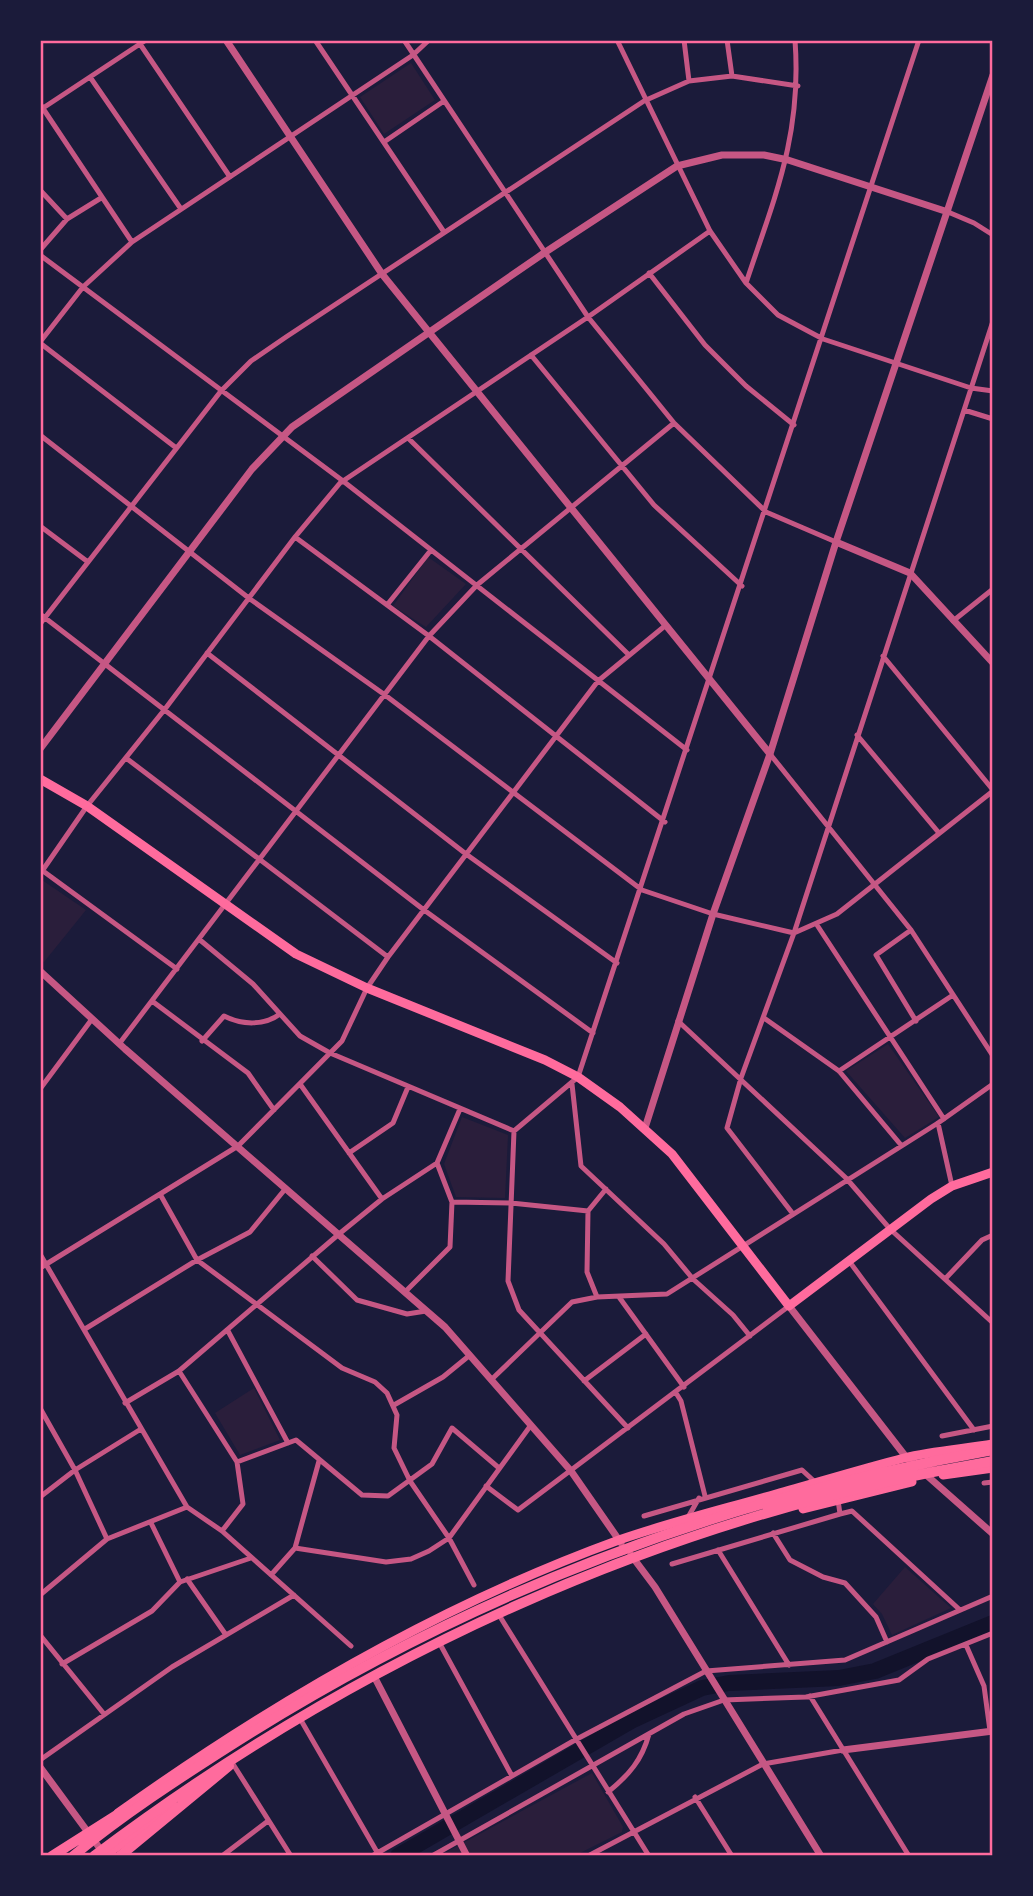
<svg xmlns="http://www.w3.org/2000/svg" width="1033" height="1896" font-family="'Work Sans',sans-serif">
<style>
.green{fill:#2a1e3b}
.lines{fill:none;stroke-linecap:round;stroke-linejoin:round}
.river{stroke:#12122b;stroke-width:16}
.minor{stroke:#c65784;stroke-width:5}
.tertiary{stroke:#c65784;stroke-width:7}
.primary{stroke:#ff6b9d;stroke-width:9}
.trunk{stroke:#ff6b9d;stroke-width:9}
.motorway{stroke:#ff6b9d;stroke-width:10}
.neatline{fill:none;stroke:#ff6b9d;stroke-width:2.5}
</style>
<rect width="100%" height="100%" fill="#1b1b3a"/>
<path class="green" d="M411,63L435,100L384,134L360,97Z
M428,557L466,584L426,627L393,606Z
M42,880L86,910L44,962L40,959Z
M888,1044L939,1117L905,1138L846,1071Z
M462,1117L508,1135L505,1198L456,1197L444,1164Z
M254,1388L280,1440L240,1455L215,1413Z
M905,1567L951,1608L892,1635L882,1614L873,1604Z
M592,1773L623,1827L622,1832L574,1856H439Z"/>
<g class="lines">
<path class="river" d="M398,1856L631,1721L702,1688L729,1683L839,1678L875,1671L993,1623"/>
<path class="minor" d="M315,40L444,232
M404,40L588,317L674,423L766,512L836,542
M617,40L710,231L746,283L778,315L823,339L971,388L993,391
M684,40L689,81
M727,40L732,76
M140,44L230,177
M90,77L181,209
M40,104L132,242
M40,110L146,40
M384,142L444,101
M40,190L67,219
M948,212L974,223L993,235
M40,250L67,219L101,198
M40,255L343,481L687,750
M649,273L705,345L746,386L794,425
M746,283C775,196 802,135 795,40
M40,342L83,287L132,242L413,55L429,40
M40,343L175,447
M531,355L654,505L742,586
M964,410L993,419
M40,435L250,599L385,695L642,890L713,914L794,933L837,914L993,791
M408,438L628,654
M40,526L88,562
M295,537L429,636L665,822
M387,605L431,550
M40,614L424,910L593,1033
M953,621L993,589
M40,624L221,391L251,361L286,337L644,101L689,81L732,76L798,86
M207,653L466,854L617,963
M883,656L993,790
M857,735L939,833
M770,754L911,930L993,1056
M126,758L388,957
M43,871L177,969
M40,874L87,806L165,709L295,537L340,483L588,317L710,231
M817,925L944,1119
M911,930L876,955L916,1021
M200,940L253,984L300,1036L330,1053L514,1131L578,1077L919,40
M152,1001L248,1073L274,1110
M764,1018L839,1071L901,1145
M678,1021L846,1178L890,1229L993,1323
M202,1041L224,1016C242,1025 264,1026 280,1014
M119,1044L429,636L477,585L674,423
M839,1071L953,995
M300,1084L382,1199
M572,1084L581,1166L664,1244L693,1279L733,1315L750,1336
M40,1089L92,1019
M938,1123L952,1186
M514,1131L508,1281L519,1310L628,1428
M349,1153L393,1123L408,1087
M160,1194L197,1260L342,1368L375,1382L387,1393L397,1415L394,1448L410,1481L449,1538L474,1585
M452,1202L511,1203L588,1211L606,1189
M588,1211L587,1272L597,1297
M793,1214L727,1128L741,1078L794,933L993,321
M40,1254L187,1507L222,1531L351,1646
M312,1256L357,1300L407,1314L426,1311
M849,1261L974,1430
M40,1268L238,1146L342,1041L367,988L388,957L598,681L666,625
M945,1279L982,1240L993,1235
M405,1292L450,1247L452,1202L437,1163
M619,1297L684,1387
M85,1329L197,1260L250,1232L286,1188
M228,1331L288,1443
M179,1371L237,1462L243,1504L222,1531
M491,1380L572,1302L597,1297L667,1294L938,1123L993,1084
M584,1381L646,1334
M676,1393L681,1401L705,1496
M125,1403L179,1371L339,1234L382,1199L437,1163L460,1109
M394,1405L443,1377L470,1355
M40,1408L75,1470L107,1539
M942,1436L993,1426
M237,1462L296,1440L362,1495L388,1496L432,1464L452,1428L499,1468
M984,1483L993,1482
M486,1486L518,1510L789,1306
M40,1497L75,1470L141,1429
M838,1500L840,1514L852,1511L960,1610
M644,1516L802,1470L815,1482
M687,1519L699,1498
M151,1523L180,1582
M773,1533L790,1560L823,1577L845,1583L876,1617L887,1642
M295,1548L386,1562L411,1559L429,1551L449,1538L531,1425
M718,1550L789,1665
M672,1564L840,1514
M271,1575L295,1548L319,1461
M187,1579L226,1635
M40,1595L107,1539L187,1507
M499,1615L649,1856
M40,1635L104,1714
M440,1644L512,1776
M966,1645L984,1686L990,1731
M62,1664L152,1611L180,1582L251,1558
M810,1696L909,1856
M302,1722L377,1852
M40,1760L172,1667L294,1595
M233,1764L291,1856
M608,1792C629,1775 642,1760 649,1734
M695,1797L732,1856
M222,1856L268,1821
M372,1856L575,1740L706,1671L845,1660L993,1596
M432,1856L684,1714L724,1700L806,1697L899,1680L928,1659L993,1633
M588,1856L763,1764L843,1750"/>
<path class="tertiary" d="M226,40L382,274L770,754
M836,542L910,573L993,663
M40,749L252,469L292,427L544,253L677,166L722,155H764L788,160L948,212
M40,971L125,1049L445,1327L571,1471L621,1543
M645,1128L713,914L770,754L836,542L993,75
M789,1306L906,1457L993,1534
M631,1555L655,1587L821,1856
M376,1680L467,1856
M843,1750L993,1731
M40,1767L104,1854"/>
<path class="primary" d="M40,779L87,806L296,954L367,988L545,1060L578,1077L620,1107L672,1154L789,1306L931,1199L952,1186L993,1172"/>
<path class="trunk" d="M943,1475L993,1468
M803,1509L912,1482
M118,1813C272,1703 440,1605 619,1540C671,1522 724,1509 776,1494C819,1482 861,1469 904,1458C933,1451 963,1449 993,1444
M104,1856L174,1806"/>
<path class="motorway" d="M52,1856L123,1811
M73,1856C123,1815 178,1779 233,1744C465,1596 722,1498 993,1450
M94,1856C359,1656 664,1516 993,1461
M120,1856L229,1766"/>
</g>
<rect width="1033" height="1896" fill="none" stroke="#1b1b3a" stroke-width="84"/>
<rect x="42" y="42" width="949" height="1812" class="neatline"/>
</svg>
